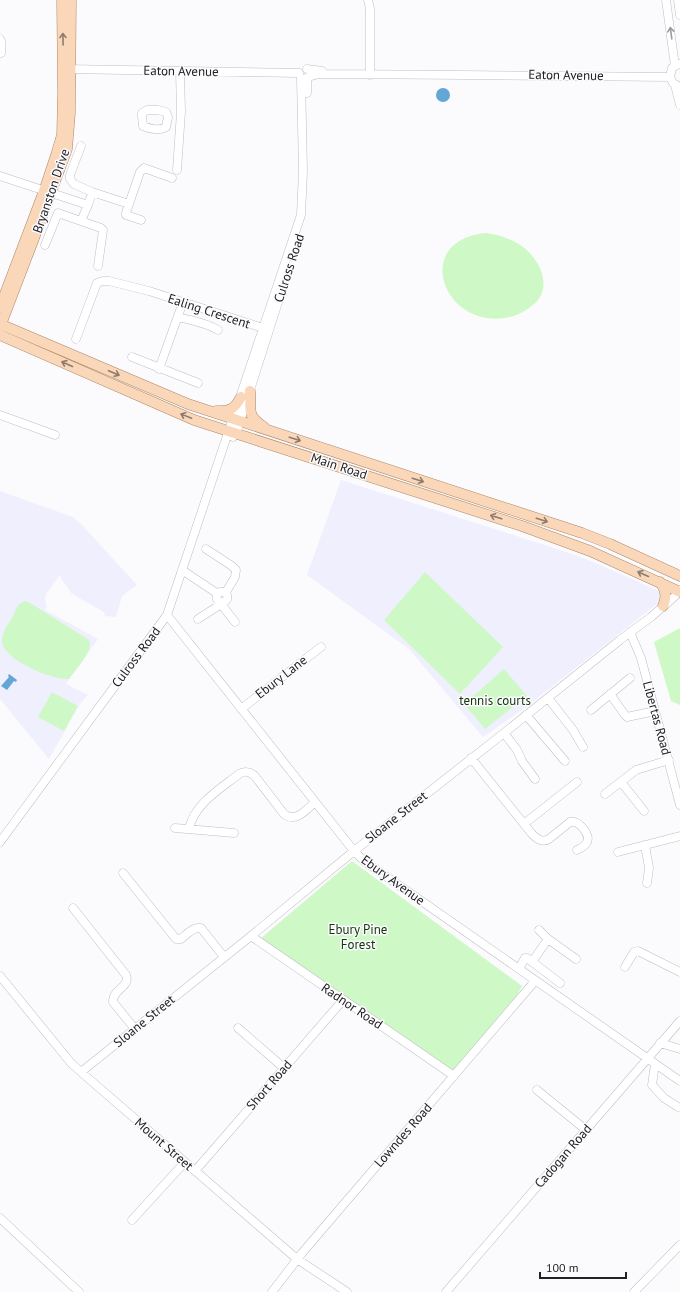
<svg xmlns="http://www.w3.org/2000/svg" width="680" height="1292" font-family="'PT Sans',sans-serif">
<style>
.built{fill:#f0effe}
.green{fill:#cef8c6}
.water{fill:#64a6d6}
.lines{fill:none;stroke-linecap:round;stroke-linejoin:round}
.minor-casing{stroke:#bebdc8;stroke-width:9}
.major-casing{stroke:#ac8767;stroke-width:11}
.minor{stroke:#fff;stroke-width:8}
.major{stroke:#fad7b9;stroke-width:10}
.oneway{stroke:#9c9c9d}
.oneway2{stroke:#8e7c70}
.labels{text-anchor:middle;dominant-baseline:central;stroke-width:3;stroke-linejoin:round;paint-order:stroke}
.street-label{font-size:13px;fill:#222226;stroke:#fbfbfd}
.park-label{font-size:13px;fill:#12340b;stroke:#fbfbfd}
</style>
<rect width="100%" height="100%" fill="#fbfbfd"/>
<path class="built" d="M341,480L557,549L591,561L657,590L663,595L662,600L526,707L483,737L409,649L307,575Z
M0,491L73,517L81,524L137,585L122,596L116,617L105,616L104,612L72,594L62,580L60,575L46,594L45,599L47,606L45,610L98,639L66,684L88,695L80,704L49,759L0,699Z"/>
<path class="green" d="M486,233C497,234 507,238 517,243C534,252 551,278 540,297C538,301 533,305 529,308C522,313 514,317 504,318C442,327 412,240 486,233Z
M425,572L503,647L460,694L384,620Z
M25,601L30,603L89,640C94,651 75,670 69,679C52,680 6,661 2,643C1,634 7,625 12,618C16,611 16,604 25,601Z
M680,628V705L671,701L654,642Z
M504,669L527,696L485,729L464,704Z
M52,692L78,706L64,731L38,717Z
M352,861L522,986L516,997L449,1075L260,939Z"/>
<path class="water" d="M436 95a7 7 0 1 1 14 0a7 7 0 1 1-14 0Z
M9,674L17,680L16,682L14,681L7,690L1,686L9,677L8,676Z"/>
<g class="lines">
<defs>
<path id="minor" d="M368,0L370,9V75
M666,0L675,66
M678,0L680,15
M0,39L1,41V53
M679,64L672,68L670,77L673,83L680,87
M66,69L299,73
M307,69L322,71
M308,77L319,74C436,75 553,75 670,77
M307,78V93
M675,85L680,105
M147,110H158L166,112L168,117L166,127C160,131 150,129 143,126L142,116V113Z
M81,146L70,175V179L74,184L92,192
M177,170L181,112L180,71
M0,176L88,205L92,192L129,204L140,172L144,168L172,178
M129,204L126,213V215L141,220
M88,205L81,221L101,228L103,230L98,266
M45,245L58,213L81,221
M178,317C192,321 205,322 218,330
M76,339L97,283L103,281H109L149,291L269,330
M132,357L198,383
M159,369L183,302
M0,415L55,435
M233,437L236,434L280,296
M206,549L232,566L236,570L235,577L226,592
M182,570L218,594
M216.5 597a5.5 5.5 0 1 1 11 0a5.5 5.5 0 1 1-11 0Z
M223,602L224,608L235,622
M167,615L354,851L364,861L680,1081
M198,619L218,606L220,602
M630,632L641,658L680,805
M610,694L625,715L627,717L655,711
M548,698L573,730L583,747
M241,709L321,647
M591,710L630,678
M526,715L565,761
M504,733L517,750L522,761L535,779
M471,758L532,834C537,839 542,843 549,839L570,822C579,820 591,835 587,842C586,846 580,848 577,850
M621,782L644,811
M605,794L636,770L669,760
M524,824L577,782
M175,828L234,833
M189,829C194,804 220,789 239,774C244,771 248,771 254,775L284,814C296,823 306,810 315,802
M0,842L167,615L301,215L303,171L301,78
M645,845L649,868L647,883
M618,852L680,836
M123,873L176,939H181C186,935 194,926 201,928L224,957
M73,908L126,975C131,987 112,989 113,1002L135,1029
M539,930L548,939L576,959
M251,936L454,1076
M532,962L548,939
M625,967L634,952L638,951L680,972
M519,969L525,958H527L560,983
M0,976L71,1063L81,1072L297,1259L347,1292
M238,1028L284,1068
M660,1043L680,1049
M655,1064L652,1085L664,1098L678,1107
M81,1072L251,936L354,851L504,733L620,640L651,617L674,597L680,590
M537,1090L586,1130
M195,1171L343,1000
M0,1218L79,1292
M132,1220L185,1162
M272,1292L302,1253L535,981
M446,1292L680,1021
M634,1292L680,1245"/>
<path id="major" d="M0,307L44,191L56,155L62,135L63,93L62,0
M0,324L188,404L582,533L610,544L680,576
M0,327L33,241L67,149L70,113L71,0
M0,335L194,420L522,526L590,551L680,592
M250,391C252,411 245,414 264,427
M216,411C230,411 234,410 241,397
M660,582C666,590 667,597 663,606"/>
</defs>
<use href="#minor" class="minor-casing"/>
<use href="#major" class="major-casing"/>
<use href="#minor" class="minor"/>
<use href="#major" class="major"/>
</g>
<defs><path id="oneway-shaft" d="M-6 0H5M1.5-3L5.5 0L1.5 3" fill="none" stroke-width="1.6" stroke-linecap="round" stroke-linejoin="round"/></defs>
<use class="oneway" href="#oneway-shaft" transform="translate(671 33) rotate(-98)"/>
<g class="oneway2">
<use href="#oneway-shaft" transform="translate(63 39) rotate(-91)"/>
<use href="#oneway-shaft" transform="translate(67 364) rotate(-156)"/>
<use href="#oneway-shaft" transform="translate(114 373) rotate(23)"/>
<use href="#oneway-shaft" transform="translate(186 416) rotate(-158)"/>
<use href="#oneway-shaft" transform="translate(295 439) rotate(18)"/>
<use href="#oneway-shaft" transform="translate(418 480) rotate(18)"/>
<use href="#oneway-shaft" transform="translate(496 517) rotate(-162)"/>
<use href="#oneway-shaft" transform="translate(542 520) rotate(18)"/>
<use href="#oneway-shaft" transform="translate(643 574) rotate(-156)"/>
</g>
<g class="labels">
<g class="street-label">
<text transform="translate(181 71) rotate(1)">Eaton Avenue</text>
<text transform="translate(566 75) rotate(1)">Eaton Avenue</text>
<text transform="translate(51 191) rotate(-71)">Bryanston Drive</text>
<text transform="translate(289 268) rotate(-72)">Culross Road</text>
<text transform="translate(209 311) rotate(18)">Ealing Crescent</text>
<text transform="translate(339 466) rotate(18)">Main Road</text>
<text transform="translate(136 657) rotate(-53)">Culross Road</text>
<text transform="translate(281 677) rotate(-38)">Ebury Lane</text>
<text transform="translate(657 718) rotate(75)">Libertas Road</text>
<text transform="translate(396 817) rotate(-38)">Sloane Street</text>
<text transform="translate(393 880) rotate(36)">Ebury Avenue</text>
<text transform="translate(352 1006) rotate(34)">Radnor Road</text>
<text transform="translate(144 1021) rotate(-39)">Sloane Street</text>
<text transform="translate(269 1085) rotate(-49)">Short Road</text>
<text transform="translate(403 1135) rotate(-49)">Lowndes Road</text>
<text transform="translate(164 1144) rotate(41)">Mount Street</text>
<text transform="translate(563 1156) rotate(-49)">Cadogan Road</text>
</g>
<g class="park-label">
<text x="495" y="700">tennis courts</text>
<text x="358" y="929">Ebury Pine<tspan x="358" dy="15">Forest</tspan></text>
</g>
</g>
<path d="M540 1272v6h86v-6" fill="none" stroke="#222226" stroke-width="2"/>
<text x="546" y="1272" font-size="12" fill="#222226" stroke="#fbfbfd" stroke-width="3" paint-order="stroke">100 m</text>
</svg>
